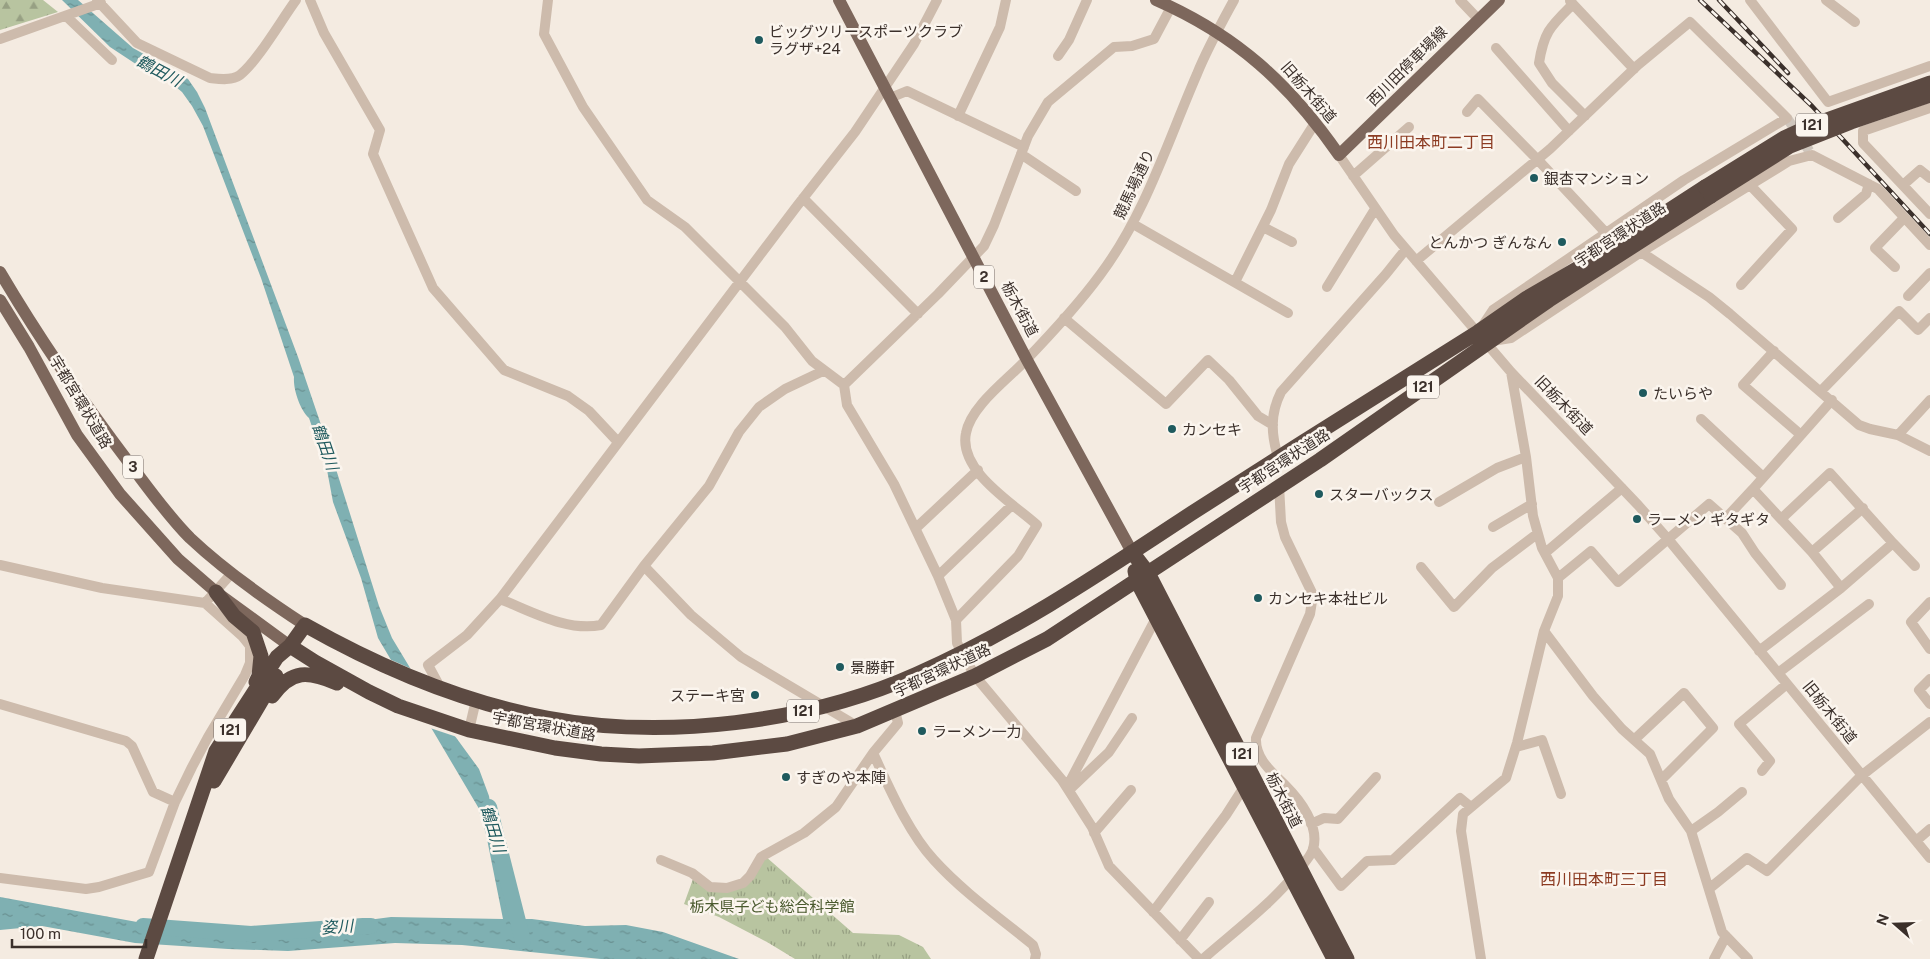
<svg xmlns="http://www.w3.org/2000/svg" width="1930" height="959" font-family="'Public Sans','Noto Sans JP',sans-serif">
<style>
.forest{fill:url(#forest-firs)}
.park{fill:url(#park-tufts)}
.water{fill:url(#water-ripples)}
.pier{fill:#f4ebe1}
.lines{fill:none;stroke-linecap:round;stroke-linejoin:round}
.river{stroke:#7fb0b2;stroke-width:16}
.minor-tunnel{stroke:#cfc6bd;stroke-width:10;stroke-dasharray:10 5;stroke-linecap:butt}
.minor{stroke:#cdbbac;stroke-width:10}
.major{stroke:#7d675c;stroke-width:12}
.highway{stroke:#5c4a42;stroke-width:15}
.rail-casing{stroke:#3b302b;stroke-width:4.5}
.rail{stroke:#fbf5ee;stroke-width:2.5;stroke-dasharray:8;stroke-linecap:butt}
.highway-bridge{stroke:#5c4a42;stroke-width:15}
.poi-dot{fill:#1f5a5e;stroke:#fbf5ee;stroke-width:2}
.labels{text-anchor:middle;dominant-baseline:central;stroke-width:5;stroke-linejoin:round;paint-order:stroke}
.shield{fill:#fbf5ee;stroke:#756b66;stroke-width:1}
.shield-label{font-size:14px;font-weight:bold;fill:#3b302b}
.poi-label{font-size:15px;fill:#3b302b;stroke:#fbf5ee;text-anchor:start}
.street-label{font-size:15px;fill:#3b302b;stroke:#fbf5ee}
.park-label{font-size:15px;fill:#4a5a2e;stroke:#fbf5ee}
.water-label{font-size:16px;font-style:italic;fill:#1f5a5e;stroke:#fbf5ee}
.neighbourhood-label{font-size:16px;fill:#8c3b22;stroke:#fbf5ee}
</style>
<defs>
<pattern id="forest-firs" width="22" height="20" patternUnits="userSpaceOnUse" patternTransform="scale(1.25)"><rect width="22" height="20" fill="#b8c4a0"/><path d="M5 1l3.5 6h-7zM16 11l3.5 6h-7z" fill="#97a083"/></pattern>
<pattern id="park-tufts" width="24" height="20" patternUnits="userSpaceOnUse" patternTransform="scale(1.25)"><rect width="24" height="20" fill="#b8c4a0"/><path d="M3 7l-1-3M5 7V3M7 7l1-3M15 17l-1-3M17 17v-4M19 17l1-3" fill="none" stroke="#97a083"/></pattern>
<pattern id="water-ripples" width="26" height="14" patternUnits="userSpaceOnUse" patternTransform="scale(1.25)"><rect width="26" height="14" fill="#7fb0b2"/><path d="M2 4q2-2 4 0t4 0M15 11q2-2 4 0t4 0" fill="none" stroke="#699091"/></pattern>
</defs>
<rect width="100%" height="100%" fill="#f4ebe1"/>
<path class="forest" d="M0,0H43L58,12L0,30Z"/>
<path class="park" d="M765,856L853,933L899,935L923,947L931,959H795L767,942L719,917L684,904L693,879L729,891Z"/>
<path class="water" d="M62,0H78L133,48L188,79L197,92L205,108L298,357L335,466L379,606L392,638L433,706L479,769L489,796L503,885L509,908L515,919H532L585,926L626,925L663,932L739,959H601L462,945L395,943L288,951L228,949L135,943L42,926L0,930V897L137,922L185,933L240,936L297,935L338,931L368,920L391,917L503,919L486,834L478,807L378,638L361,578L333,502L327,470L309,418C300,410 293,389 294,377L261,278L203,126L192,106L182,92L170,82L151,74L110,47Z"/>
<path class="pier" d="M387,658L414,670L435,704L460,738L427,727Z"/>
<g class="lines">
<path class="river" d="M489,807L523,941
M143,926L251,934L363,926H371"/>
<path class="minor-tunnel" d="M1787,118L1812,155"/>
<path class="minor" d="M97,0L137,43L210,78C219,79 232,81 240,75C257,62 282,19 296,0
M310,0L324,33L380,130L373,154L433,288L504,370L568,396L589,411L618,442
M548,0L544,34L583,107L647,200L685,227L785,327L812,361L844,385L847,405L894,484L938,576L956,620L957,643L975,676L1062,780L1092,827L1109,866L1199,959
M1460,0L1478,19
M1750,0L1828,102L1930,66
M1826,0L1855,22
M1570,1L1634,69
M1573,4C1551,26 1544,31 1539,63L1552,83L1585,116
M66,16L112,60
M0,39L101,3
M1496,48L1569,131
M1058,56L1069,40L1087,0
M890,98L907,91L1024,147
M1930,108L1863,131V143L1930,214
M1467,112L1478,99L1538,160L1606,233
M958,116L1000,27L1006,0
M1021,154L1076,191
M1339,155L1394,235L1511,372L1638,505L1668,539L1930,858
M1353,176L1409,127
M1903,185L1920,170L1930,178
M803,198L918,314
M1838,218L1866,194L1869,184
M1133,224L1288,313
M1263,227L1292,242
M1641,252L1709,297L1730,314L1859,425L1870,429L1898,435L1930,451
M1416,261L1550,149L1638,65L1690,22L1787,118L1684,180L1493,310L1483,325
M1895,267L1875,248L1904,218
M1235,282L1271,210L1289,164L1315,123
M1741,285L1792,229L1750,185
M1327,287L1375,209
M1908,296L1930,273
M1064,318L1166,404L1208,360L1229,380L1258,416L1273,425
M1492,341L1511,338L1641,252L1750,185L1789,161L1812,155L1878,189L1930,245
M1774,351L1743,385L1801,435L1753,489L1781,519
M823,371L785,389L759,407L739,432L709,486L644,566L691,615L741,657L857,726
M844,385L938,294L984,246L994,225L1028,136L1048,102L1114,47L1132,46L1154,39L1171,7
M1821,391L1899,311L1918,330L1930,318
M1701,419L1763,477
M1801,435L1832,400
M1898,435L1930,400
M1278,457C1271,434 1270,414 1281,392L1386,274L1406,249
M1439,502L1497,468L1526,457
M1726,518L1753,489
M1493,527L1532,504
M916,528L978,470
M1893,543L1915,566
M1812,552L1863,508
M1545,553L1622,488
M0,565L102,588L205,603L232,573
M1421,567L1454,607L1492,568L1537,534
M938,576L1011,506
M1558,578L1591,551L1618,582L1709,504L1742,533L1755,553L1781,585
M500,599C531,611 567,632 601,625L644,566
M1930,602L1911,622L1930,649
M956,620L1018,556L1037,525C1014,504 958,471 966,433C971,406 1007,380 1025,361C1051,334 1078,305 1100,275C1145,215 1167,143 1197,74C1207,49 1221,24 1234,0
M1544,631L1593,696L1622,729L1650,754L1669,799L1691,831L1722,932L1748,959
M1759,651L1841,588L1893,543L1830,473L1781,519L1812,552L1841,588
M1778,673L1869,604
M1930,679L1919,690L1930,704
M441,689L428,665L467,635L500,599L797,206L855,132L914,44L937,0
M0,704L126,741L132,746L153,792L175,802
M895,711L898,723L873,753C889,787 908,832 934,860C963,892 1000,918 1033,945L1036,954L1035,959
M469,730L476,700
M1635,739L1684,693L1713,728L1662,779
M1516,747L1542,740L1561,794
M1762,771L1770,761L1739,724L1787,684
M1067,787L1156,618
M1069,790L1109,752L1132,718
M1311,824L1324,818L1338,819L1376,777
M1691,831L1718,812L1742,792
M1094,833L1131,790
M1916,841L1930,829
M1313,848L1341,886L1367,861L1393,860L1460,798L1471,807
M661,860L692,873L710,887L727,888L743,883L750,876L761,857L804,833L836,807L873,753
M0,878L86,889L99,887L149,872L175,802L192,767L208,737L245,675L250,663V646L242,636L205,603
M1710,888L1747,858L1767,871L1861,776L1930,722
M1153,912L1226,815L1244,787
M1180,940L1209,902
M1203,959C1236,930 1273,903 1300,868C1305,862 1311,856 1313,849C1320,826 1300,800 1285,785C1272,772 1255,759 1256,738L1310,614L1313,595L1285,537L1281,522L1279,485
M1481,959L1461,831L1463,814L1506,778L1517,743L1544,631L1558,596V578L1542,548L1533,516L1526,457L1511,372
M1714,959L1726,936"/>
<path class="major" d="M839,0L1027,360L1132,552
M1156,0C1236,35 1289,83 1339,155L1499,0
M0,272C40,340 83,402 130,464C149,489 168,516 190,538C225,571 265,599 305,625
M0,300L29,347L77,435L120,494L178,559L216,592L290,646"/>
<path class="highway" d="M1132,552L1148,573L1347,959
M1135,571L1137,581L1334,959
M216,592L234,616L253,632L261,656L259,676L256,682
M290,646L315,662L369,692L398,706L469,730L555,748L601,754L639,756L713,753L787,744L857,726L975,676L1047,639L1320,460L1549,300L1711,196
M272,696C292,669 308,671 337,683
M214,781L276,676
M146,959L216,751L277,657L290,646L305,625C381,668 461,702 547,718C665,740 808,723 917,674C1014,632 1104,571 1192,513C1287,452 1382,392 1478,332L1527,298L1594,259L1705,187"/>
<defs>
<path id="rail" d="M1700,0L1812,106L1930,234
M1719,0L1788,73"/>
</defs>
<use href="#rail" class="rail-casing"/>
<use href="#rail" class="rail"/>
<path class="highway-bridge" d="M1705,187L1784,138L1810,126L1930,83
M1711,196L1790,146L1851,122L1930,95"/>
</g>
<g class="poi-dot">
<circle cx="759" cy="40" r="5"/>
<circle cx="1534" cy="178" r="5"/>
<circle cx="1562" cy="242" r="5"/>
<circle cx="1643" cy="393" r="5"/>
<circle cx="1172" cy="429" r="5"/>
<circle cx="1319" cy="494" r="5"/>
<circle cx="1637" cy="519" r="5"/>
<circle cx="1258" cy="598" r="5"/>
<circle cx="840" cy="667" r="5"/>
<circle cx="755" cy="695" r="5"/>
<circle cx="922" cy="731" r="5"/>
<circle cx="786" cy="777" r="5"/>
</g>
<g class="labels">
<g class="shield">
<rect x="1796" y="113.5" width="32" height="23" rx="4"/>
<rect x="974" y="265.5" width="20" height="23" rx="4"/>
<rect x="1407" y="375.5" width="32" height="23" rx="4"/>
<rect x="123" y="455.5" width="20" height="23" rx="4"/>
<rect x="787" y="699.5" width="32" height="23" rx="4"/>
<rect x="214" y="718.5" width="32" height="23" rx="4"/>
<rect x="1226" y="742.5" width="32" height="23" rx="4"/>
</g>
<g class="shield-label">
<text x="1812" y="125">121</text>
<text x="984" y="277">2</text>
<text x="1423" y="387">121</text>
<text x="133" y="467">3</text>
<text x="803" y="711">121</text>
<text x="230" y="730">121</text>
<text x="1242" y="754">121</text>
</g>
<g class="poi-label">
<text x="769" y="31">ビッグツリースポーツクラブ<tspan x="769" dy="17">ラグザ+24</tspan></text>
<text x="1544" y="178">銀杏マンション</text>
<text x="1552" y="242" text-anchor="end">とんかつ ぎんなん</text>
<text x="1653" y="393">たいらや</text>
<text x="1182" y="429">カンセキ</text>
<text x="1329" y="494">スターバックス</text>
<text x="1647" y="519">ラーメン ギタギタ</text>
<text x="1268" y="598">カンセキ本社ビル</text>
<text x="850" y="667">景勝軒</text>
<text x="745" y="695" text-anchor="end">ステーキ宮</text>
<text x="932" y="731">ラーメン一力</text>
<text x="796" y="777">すぎのや本陣</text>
</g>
<g class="street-label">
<text transform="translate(1407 66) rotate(-45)">西川田停車場線</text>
<text transform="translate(1309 92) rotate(49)">旧栃木街道</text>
<text transform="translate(1134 184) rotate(-65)">競馬場通り</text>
<text transform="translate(1620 234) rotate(-33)">宇都宮環状道路</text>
<text transform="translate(1020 309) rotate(62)">栃木街道</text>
<text transform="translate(81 402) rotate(59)">宇都宮環状道路</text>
<text transform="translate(1564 405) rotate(46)">旧栃木街道</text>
<text transform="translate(1284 461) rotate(-33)">宇都宮環状道路</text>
<text transform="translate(942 670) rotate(-25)">宇都宮環状道路</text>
<text transform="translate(1830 712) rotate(51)">旧栃木街道</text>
<text transform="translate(544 726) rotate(10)">宇都宮環状道路</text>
<text transform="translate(1284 800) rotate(63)">栃木街道</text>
</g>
<g class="park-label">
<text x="772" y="906">栃木県子ども総合科学館</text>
</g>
<g class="water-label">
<text transform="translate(159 71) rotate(28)">鶴田川</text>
<text transform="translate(325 447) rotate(71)">鶴田川</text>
<text transform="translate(493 829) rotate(73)">鶴田川</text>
<text transform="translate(337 927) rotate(-4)">姿川</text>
</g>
<g class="neighbourhood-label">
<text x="1431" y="142">西川田本町二丁目</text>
<text x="1604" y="879">西川田本町三丁目</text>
</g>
</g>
<g transform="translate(1895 924) rotate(290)" stroke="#fbf5ee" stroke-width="4" paint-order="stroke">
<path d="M0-4L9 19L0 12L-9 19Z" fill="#3b302b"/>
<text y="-8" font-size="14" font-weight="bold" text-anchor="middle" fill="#3b302b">N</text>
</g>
<path d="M12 939v8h134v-8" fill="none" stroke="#3b302b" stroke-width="2.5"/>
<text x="20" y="939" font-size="15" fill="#3b302b" stroke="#fbf5ee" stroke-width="4" paint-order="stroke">100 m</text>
</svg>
